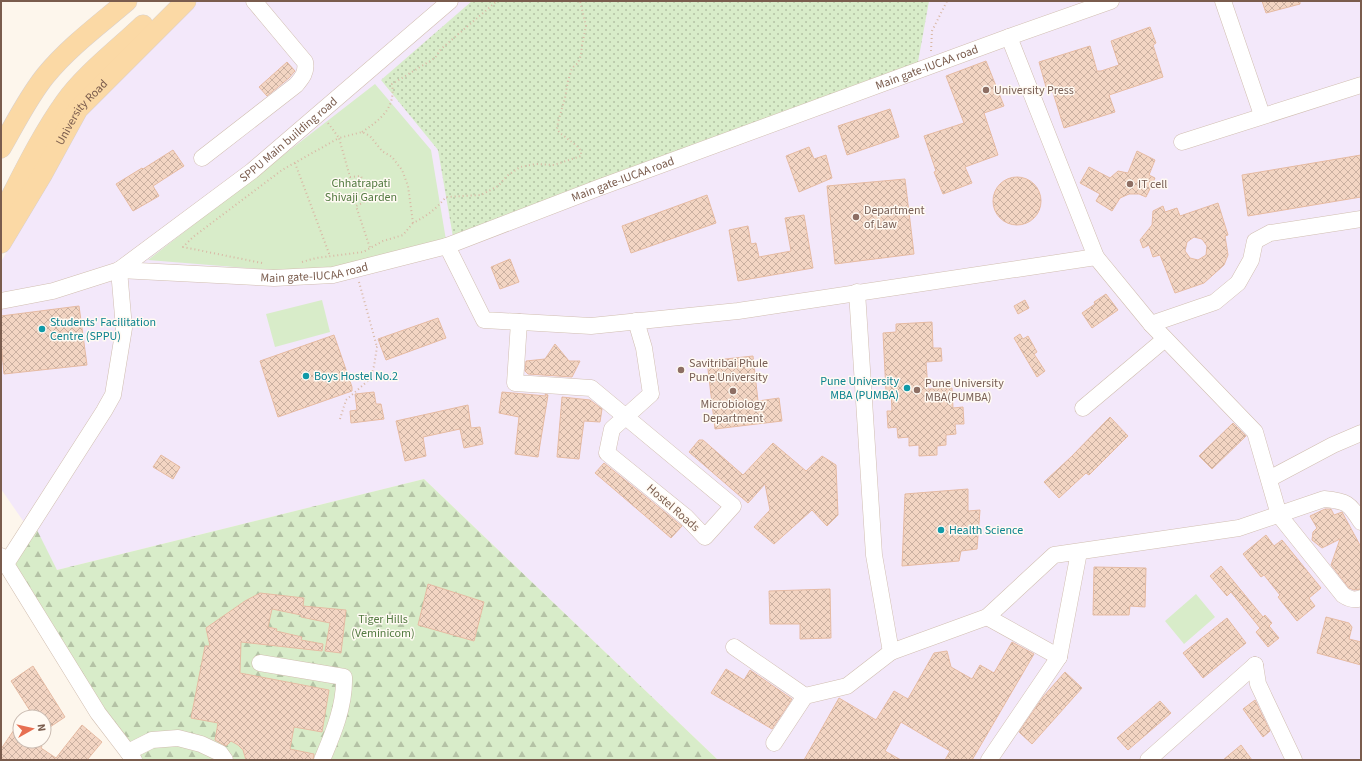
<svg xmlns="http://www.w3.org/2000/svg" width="1362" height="761" font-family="'Source Sans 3',sans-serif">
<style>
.education{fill:#f3e8fa}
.grass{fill:url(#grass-dots)}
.forest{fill:url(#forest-firs)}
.green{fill:#d8ecc9}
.building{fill:url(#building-cross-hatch);stroke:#e6bba3;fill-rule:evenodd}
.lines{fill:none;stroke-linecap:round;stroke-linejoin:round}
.minor-casing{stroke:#d1beb0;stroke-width:17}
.major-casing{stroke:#dad1cd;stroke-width:21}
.path{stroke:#d9b8a5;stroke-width:2;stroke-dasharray:1 3;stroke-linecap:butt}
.minor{stroke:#fff;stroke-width:16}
.major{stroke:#fbd9a5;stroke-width:20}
.education-dot{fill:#8d6e63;stroke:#fffaf3;stroke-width:1.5}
.culture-dot{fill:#0f9aa8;stroke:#fffaf3;stroke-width:1.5}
.labels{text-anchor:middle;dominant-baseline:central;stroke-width:3;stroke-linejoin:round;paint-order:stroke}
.street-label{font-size:12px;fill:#7a5c4d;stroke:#fffaf3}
.education-label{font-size:12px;fill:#785e54;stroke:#fffaf3;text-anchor:start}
.park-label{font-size:12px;fill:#537a41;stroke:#fffaf3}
.culture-label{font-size:12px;fill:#0d838f;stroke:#fffaf3;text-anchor:start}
</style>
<defs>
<pattern id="grass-dots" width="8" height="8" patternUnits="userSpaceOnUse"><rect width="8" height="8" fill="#d8ecc9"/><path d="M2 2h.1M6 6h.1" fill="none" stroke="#b4c2a5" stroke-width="1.8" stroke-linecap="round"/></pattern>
<pattern id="forest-firs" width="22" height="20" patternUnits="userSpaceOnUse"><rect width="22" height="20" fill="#d8ecc9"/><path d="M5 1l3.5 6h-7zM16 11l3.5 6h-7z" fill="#b4c2a5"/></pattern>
<pattern id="building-cross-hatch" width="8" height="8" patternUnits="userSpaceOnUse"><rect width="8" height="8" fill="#f3d5c3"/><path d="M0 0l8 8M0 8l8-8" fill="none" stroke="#cab0a1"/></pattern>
</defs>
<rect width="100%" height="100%" fill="#fdf6ec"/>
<path class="education" d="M187,1H1361V760H718L424,479L57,570L1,489V262L108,74Z"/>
<path class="grass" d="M472,1H929L918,62L453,237L438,150L381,80Z"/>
<path class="forest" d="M424,479L718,760H134L6,564L33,522L57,570Z"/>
<path class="green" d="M375,84L431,150L447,246L333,275L148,260Z
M322,300L330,332L275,347L266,314Z
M1196,594L1215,617L1184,644L1165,621Z"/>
<path class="building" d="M1262,1H1300V4L1266,13Z
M1150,27L1156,43L1153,45L1163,77L1109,95L1115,112L1064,128L1051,86L1046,87L1039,62L1090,46L1097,71H1101L1119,65L1111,41Z
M986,61L1004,106L984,113L998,155L965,167L972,183L943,194L934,172L936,171L924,136L964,123L946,76Z
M287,62L295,71L294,72L289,78L267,96L259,87Z
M890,109L899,137L847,155L838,126Z
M809,147L814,159L826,155L832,178L799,192L786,156Z
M173,150L184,166L153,186L159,196L133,211L116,184L142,168L143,169Z
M1137,151L1155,160L1149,175L1155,178L1146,197L1139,194H1129L1120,198L1112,211L1096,201L1100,194L1080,183L1089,167L1110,178L1118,171L1128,173Z
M1361,155V197L1248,216L1242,175Z
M993 201a24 24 0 1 1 48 0a24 24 0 1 1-48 0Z
M905,179L914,254L835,264L827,186Z
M707,195L716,223L631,253L622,226Z
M1218,203L1228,235L1225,236L1228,255L1224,265L1204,283L1175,293L1160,255L1153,257L1149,245L1143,248L1140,240L1152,225L1153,211L1163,206L1165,212L1177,208L1180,216ZM1194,237L1202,239L1207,246L1206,255L1198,260L1190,258L1185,251L1187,242Z
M804,215L813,268L738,281L729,230L748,226L751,244L756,243L759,257L791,251L785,218Z
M510,259L519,282L500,289L491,267Z
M1106,294L1118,310L1092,328L1082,313L1095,304L1094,302Z
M1025,300L1029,308L1018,314L1014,306Z
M79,306L87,365L4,374L1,342V316Z
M438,318L446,338L386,360L378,339Z
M932,322L933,348H941L942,361L926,362L928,389L952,388L953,408L963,407L964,424H955L956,434L946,435V445L937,446V455L919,456V445L909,446V437L898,438L897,427L888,428L887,411H892L891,392H886L883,333L896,332V324Z
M1020,334L1023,339L1028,336L1037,352L1034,354L1045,371L1037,377L1014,338Z
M334,335L352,387V391L278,417L260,361Z
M555,344L569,361H580L572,377L528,374L525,371L526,361L545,359Z
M753,356L758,401L779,398L782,421L715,429L707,361Z
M374,392L376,404H381L384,419L351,423L350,411L357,410L355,394Z
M502,392L546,396L545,394L548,395L538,457L515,454L519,417L499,413Z
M562,397L590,400L602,409L600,422L584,421L579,459L557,457Z
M468,405L471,428L480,427L483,444L464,448L460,429L423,437L426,456L405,461L396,421Z
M1110,417L1128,436L1089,475L1086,473L1059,498L1044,482L1071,457Z
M1233,423L1246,436L1212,469L1199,456Z
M699,440H703L743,475L773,443L806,471L822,456L836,465L838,515L827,526L812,510L774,544L754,527L770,510L765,484L748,503L689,452Z
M161,455L180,467L173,479L153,467Z
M604,463L682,526L671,538L595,473Z
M968,489V511L980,510L977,549L961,551L959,561L902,566L905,494Z
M1325,509H1331L1334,515L1342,512L1361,547V589L1354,590L1349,588L1331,565L1340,539L1322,548L1312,540L1313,532L1317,528L1310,516Z
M1266,535L1274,546L1282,540L1321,588L1309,598L1315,606L1297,621L1278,597L1280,595L1264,575L1261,577L1243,554Z
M1221,566L1263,617L1265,615L1272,623L1269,626L1279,638L1268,647L1256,632L1260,628L1231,592L1227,596L1210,576Z
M1094,567L1146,568L1145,607L1130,606L1129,615H1093Z
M428,584L484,602L474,641L418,625Z
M830,589L831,638L800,639V624H770L769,591Z
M260,593L304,598L303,606L346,610L341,653L325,651L330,623L301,617V615L272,609L268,627L277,629L276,631L302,637L301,640L323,644L322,651L241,642L240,673L329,690L322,732L294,727L290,749L314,754L313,760H246L243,750L238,745L231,741L226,746L215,740L218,723L191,718L205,646H210L206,628L245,601Z
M1326,617L1349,623L1352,627L1349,639L1361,642V665L1317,653Z
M1227,618L1246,643L1203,678L1183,653Z
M1012,642L1034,654L972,760H945L950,751L901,722L885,751L901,760H804L839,698L876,720L894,691L908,699L934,653L947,651L951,667L972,679L980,665L994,673Z
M33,666L65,717L44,731V717H34L11,681Z
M726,669L744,680L750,670L792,699L772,729L711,693Z
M1065,672L1082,688L1032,744L1019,732L1043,697Z
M1255,700L1270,731L1263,737L1243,709Z
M1160,701L1171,713L1128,750L1117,738Z
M20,721V741H36L42,746L41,748L56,758L82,725L102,742L87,760H5L1,757V749Z
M1241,745L1252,760H1223Z"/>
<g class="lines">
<defs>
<g id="minor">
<path d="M1223,1L1262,115"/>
<path d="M1009,37L1096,257L1151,324L1255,432L1279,515L1343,595C1349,599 1354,601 1361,598"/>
<path d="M1182,142L1361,85"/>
<path d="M202,158L296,85C302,78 307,72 305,62L254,1"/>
<path d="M447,246L484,320L591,326L738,311L1096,257"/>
<path id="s1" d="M119,270L274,278L333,275L447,246L598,188L1009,37L1111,1"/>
<path d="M857,292L874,555L891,652L987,617L1054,555L1239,528L1324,499C1347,501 1349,503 1361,522"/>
<path id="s2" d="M1,301L53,291L119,270L252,171L450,1"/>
<path d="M519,322L515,383L591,388L733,506L705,537L686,517L607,453L612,429L651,394L644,348L636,321"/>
<path d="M1151,324L1215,302L1238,283L1251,260L1255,241L1270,233L1361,219"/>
<path d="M1083,408L1165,339"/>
<path d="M1269,479L1333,445L1361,433"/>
<path d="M1,556L98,713L134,760"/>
<path d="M6,564L104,411L113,395L124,328L119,270"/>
<path d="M987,617L1059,657"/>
<path d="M734,647L805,696"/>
<path d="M260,663L344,677C345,706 333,734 322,760"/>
<path d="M1255,665L1258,684L1294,760"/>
<path d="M774,743L805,696L847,686L891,652"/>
<path d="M128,752L152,740L178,738L201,744L220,753L225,760"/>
<path d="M989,760L1059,657L1079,552"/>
<path d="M1148,760L1255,665"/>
</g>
<g id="major">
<path d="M1,148C15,124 28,97 46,75C69,47 99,25 127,1"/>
<path d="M1,216C21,178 40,137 65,102C85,74 118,49 143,25"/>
<path id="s3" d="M1,243L43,173L78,109L186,1"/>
</g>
</defs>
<use href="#minor" class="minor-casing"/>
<use href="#major" class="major-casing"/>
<path class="path" d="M931,51L932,31L947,1
M328,123L339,138L362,132L370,136L382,151L392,157L402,170L408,186L413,223C427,216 436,209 446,197L481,195L498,186L507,176L520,167L536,164L554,165L581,156V151L577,146L560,133L557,129L558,122L565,98L568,81L572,68L578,63L581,55L582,45L586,26L580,1
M362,132C380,120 396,108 392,84L435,58L441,49L497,1
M295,163L330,256
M302,262L316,258L363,252L383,241L403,235L413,223
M262,263L183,247L193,237L282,170L339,138L350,177L361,176L368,200L356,206L370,248
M359,282L377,347
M340,419L346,400L370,379L374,366L377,347L381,346"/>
<use href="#minor" class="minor"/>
<use href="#major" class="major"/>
</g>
<g class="education-dot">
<circle cx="986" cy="90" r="4"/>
<circle cx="1130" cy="184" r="4"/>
<circle cx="856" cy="217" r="4"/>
<circle cx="681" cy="370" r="4"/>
<circle cx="917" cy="390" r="4"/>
<circle cx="733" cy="391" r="4"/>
</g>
<g class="culture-dot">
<circle cx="42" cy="329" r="4"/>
<circle cx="306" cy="376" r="4"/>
<circle cx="907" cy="388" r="4"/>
<circle cx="941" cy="530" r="4"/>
</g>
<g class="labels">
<g class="street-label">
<text stroke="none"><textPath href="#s1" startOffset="844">Main gate-IUCAA road</textPath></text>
<text stroke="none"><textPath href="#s3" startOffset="154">University Road</textPath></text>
<text stroke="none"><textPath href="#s2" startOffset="336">SPPU Main building road</textPath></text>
<text stroke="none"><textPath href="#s1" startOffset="520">Main gate-IUCAA road</textPath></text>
<text stroke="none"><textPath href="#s1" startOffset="196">Main gate-IUCAA road</textPath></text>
<text transform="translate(673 508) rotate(41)">Hostel Roads</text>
</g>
<g class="education-label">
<text x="994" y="90">University Press</text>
<text x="1138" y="184">IT cell</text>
<text x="864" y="210">Department<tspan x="864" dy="14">of Law</tspan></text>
<text x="689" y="363">Savitribai Phule<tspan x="689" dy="14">Pune University</tspan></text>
<text x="925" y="383">Pune University<tspan x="925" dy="14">MBA(PUMBA)</tspan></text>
<text x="733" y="404" text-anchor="middle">Microbiology<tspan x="733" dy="14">Department</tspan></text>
</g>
<g class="park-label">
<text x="361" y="183">Chhatrapati<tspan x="361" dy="14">Shivaji Garden</tspan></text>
<text x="383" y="619">Tiger Hills<tspan x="383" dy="14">(Veminicom)</tspan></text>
</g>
<g class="culture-label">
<text x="50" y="322">Students' Facilitation<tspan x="50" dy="14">Centre (SPPU)</tspan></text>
<text x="314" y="376">Boys Hostel No.2</text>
<text x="899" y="381" text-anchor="end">Pune University<tspan x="899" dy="14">MBA (PUMBA)</tspan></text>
<text x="949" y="530">Health Science</text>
</g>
</g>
<rect width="1362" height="761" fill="none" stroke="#7a5c4d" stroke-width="4"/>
<g transform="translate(32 729) rotate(82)"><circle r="19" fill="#fffaf3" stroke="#cabbb1"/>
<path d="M0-3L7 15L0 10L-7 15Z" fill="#e76f51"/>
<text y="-6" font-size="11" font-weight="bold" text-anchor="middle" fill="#7a5c4d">N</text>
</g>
</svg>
